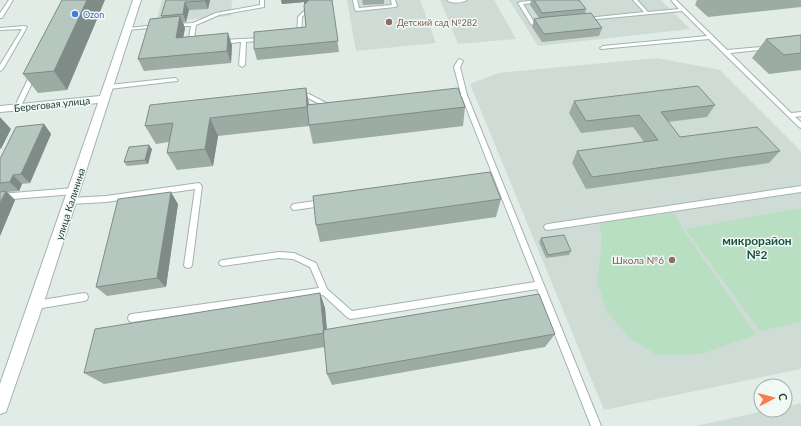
<svg xmlns="http://www.w3.org/2000/svg" width="801" height="426" font-family="Lato,sans-serif">
<style>
.built{fill:#cfdcd6}
.green{fill:#b8dfc2}
.lines{fill:none;stroke-linecap:round;stroke-linejoin:round}
.service-casing{stroke:#a3b4ae;stroke-width:2}
.minor-casing{stroke:#a3b4ae;stroke-width:2}
.service{fill:#fff;fill-rule:evenodd}
.minor{fill:#fff;fill-rule:evenodd}
.wall{fill:#9daba5}
.shaded-wall{fill:#7f8b86}
.building{fill:#b6c7c0;stroke:#7f8b86}
.shop-dot{fill:#3f7fe0;stroke:#f2f9f5;stroke-width:1.5}
.education-dot{fill:#8d6e63;stroke:#f2f9f5;stroke-width:1.5}
.labels{text-anchor:middle;dominant-baseline:central;stroke-width:3;stroke-linejoin:round;paint-order:stroke}
.far-shop-label{font-size:9px;fill:#366cbe;stroke:#f2f9f5;text-anchor:start}
.far-education-label{font-size:9px;fill:#785e54;stroke:#f2f9f5;text-anchor:start}
.street-label{font-size:10px;fill:#203e36;stroke:#f2f9f5}
.education-label{font-size:10px;fill:#785e54;stroke:#f2f9f5;text-anchor:end}
.quarter-label{font-size:12px;font-weight:bold;fill:#1b5144;stroke:#f2f9f5}
</style>
<rect width="100%" height="100%" fill="#e1ece7"/>
<path class="built" d="M162,0H232L231,16L156,22Z
M347,0H420L436,43L356,51Z
M440,0H494L516,39L458,44Z
M505,0H661L690,29L538,46L509,0Z
M657,58L720,70L801,151V369L604,410L470,84L498,73Z
M801,403V426H696L769,410H785V407Z"/>
<path class="green" d="M801,208V322L760,331L685,229Z
M674,213L684,231L756,335L701,354L657,355L631,339L607,312L597,282L602,239L599,222Z"/>
<g class="lines">
<defs>
<path id="service" d="M9,0H13L2,18H0V13Z
M260,0H264V7L219,15L196,25L193,45L188,44L191,26H175L173,25L175,24L193,23L216,13L260,5Z
M311,0H315V4L302,17L301,36L297,37L298,17L311,4Z
M353,0H357L359,8L392,5L391,0H395L397,6L395,7L357,11L355,10Z
M447,0H467C462,3 451,4 447,0Z
M538,0H555L553,1L523,4L534,22H543L545,23C542,25 534,26 531,24L518,3L520,2Z
M633,0H637L648,12L679,9L671,0H676L727,50L771,46L772,47L769,49L730,53L791,113L801,112V116L795,117L801,122V128L799,127L709,39L601,49L600,48L603,46L707,36L682,11L587,20L585,19L587,18L644,12Z
M157,25L159,26V27L128,30L126,29L128,28Z
M25,26L27,27L3,69L0,71V65L22,29L0,30V28Z
M263,38L265,39V40L246,42L245,65L242,67L239,65L241,42L222,44L219,42L222,40Z
M460,59L463,61L460,67L467,95L601,426H591L537,289L351,319L348,318L323,295L132,322L129,321L128,318L129,315L132,314L319,288L310,267L293,259L279,258L223,266L220,265L219,263L220,261L223,260L279,252L294,253L316,263L327,289L352,311L535,282L462,97L453,99L450,97L451,96L461,94L454,67L458,60Z
M33,73L36,75L20,108L19,109H15L14,108L30,75Z
M175,78L178,80L177,81L109,89L106,87L109,85Z
M309,94L332,106L333,107L330,109L308,98L299,99L296,97L299,95Z
M199,183L202,186L192,265L191,267L188,268L185,267L184,265L195,189L106,202L70,204L68,203L67,201L68,199L70,198L106,196Z
M801,186V192L548,230L545,229L544,227L545,225L548,224Z
M74,188L77,191L74,194L0,200V194Z
M322,200L324,201L325,203L324,205L322,206L294,210L292,209L291,207L292,205L294,204Z
M84,293L87,294L88,297L87,300L84,301L36,309L33,308L32,305L33,302L36,301Z"/>
<path id="minor" d="M133,0H141L43,305L8,406L6,412L0,414V384L98,103L0,112V106L100,96Z"/>
</defs>
<use href="#service" class="service-casing"/>
<use href="#minor" class="minor-casing"/>
<use href="#service" class="service"/>
<use href="#minor" class="minor"/>
</g>
<path class="wall" d="M166,0H210L208,9L189,10L186,22H183L185,28L183,37L232,45L231,63L144,71L138,59L162,18L161,16Z
M281,0H332L339,52L257,60L254,49L306,27L304,2L282,4Z
M362,0H384V4L363,5Z
M531,0H579L586,9L585,14L602,28L599,36L542,42L532,27L534,19L539,18L530,5Z
M697,0H801V7L708,17L695,5Z
M101,10L67,90L38,93L23,74Z
M801,35V70L769,74L752,58L766,39Z
M306,88L309,104L465,107L463,126L313,144L309,126L218,136L213,166L177,170L167,153L169,142L156,144L145,126Z
M574,101L715,105L707,117L668,122L680,137L780,151L769,163L586,189L572,163L577,151L644,142L633,127L581,133L569,113Z
M44,124L51,134L30,183L22,184L19,191L7,192L15,200L0,236V159Z
M152,149L148,164L127,166L124,162Z
M501,199L496,217L320,242L316,225Z
M178,204L166,287L107,296L96,287Z
M541,238L571,251L569,255L546,258L539,242Z
M320,293L325,308L327,329L555,334L545,347L332,385L327,374L325,347L104,384L84,373Z"/>
<path class="shaded-wall" d="M87,0H105L67,90L54,71Z
M205,0H210L208,9L205,1Z
M281,0H310L305,8L304,2L282,4Z
M185,2L189,10L186,22L183,14Z
M180,16L185,28L181,50L176,38Z
M228,33L232,45L231,63L227,51Z
M306,88L309,106L311,125L307,107Z
M0,117L11,129L1,149L0,148Z
M210,118L218,136L213,166L205,149Z
M44,124L51,134L30,183L21,174Z
M149,145L152,149L148,164L145,160Z
M13,175L22,184L19,191L10,182Z
M6,191L15,200L0,236V203Z
M171,192L178,204L166,287L157,278Z
M320,293L325,308L328,347L324,333Z"/>
<path class="building" d="M62,0H87L54,71L23,74Z
M166,0H205V1L185,2L183,14L161,16Z
M309,0H332L338,41L254,49V32L306,27L304,5Z
M534,0H579L586,9L542,13Z
M591,13L602,28L544,34L534,19L546,17Z
M180,16L176,38L228,33L227,51L138,59L150,19Z
M801,35V53L784,55L766,39Z
M698,86L715,105L661,112L680,137L757,127L780,151L592,177L577,151L658,140L639,115L586,121L574,101Z
M306,88L307,107L210,118L205,149L167,153L173,123L145,126L150,105Z
M458,88L465,107L309,125L307,105Z
M44,124L21,174L13,175L10,182L0,183V159L16,127Z
M149,145L145,160L124,162L129,147Z
M490,172L501,199L316,225L313,196Z
M6,191L0,203V192Z
M171,192L157,278L96,287L118,199Z
M564,235L571,251L548,255L541,238Z
M320,293L324,333L84,373L95,329Z
M539,294L555,334L327,374L323,330Z"/>
<circle class="shop-dot" cx="75" cy="14" r="4"/>
<g class="education-dot">
<circle cx="389" cy="22" r="4"/>
<circle cx="672" cy="260" r="4"/>
</g>
<g class="labels">
<g class="far-shop-label">
<text x="83" y="14">Ozon</text>
</g>
<g class="far-education-label">
<text x="397" y="22">Детский сад №282</text>
</g>
<g class="street-label">
<text transform="translate(52 104) rotate(-6)">Береговая улица</text>
<text transform="translate(70 204) rotate(-72)">улица Калинина</text>
</g>
<g class="education-label">
<text x="664" y="260">Школа №6</text>
</g>
<g class="quarter-label">
<text x="757" y="240">микрорайон<tspan x="757" dy="14">№2</tspan></text>
</g>
</g>
<g transform="translate(773 398) rotate(83)"><circle r="19" fill="#f2f9f5" stroke="#9eaea9"/>
<path d="M0-3L7 15L0 10L-7 15Z" fill="#fa7a51"/>
<text y="-6" font-size="11" font-weight="bold" text-anchor="middle" fill="#203e36">С</text>
</g>
</svg>
